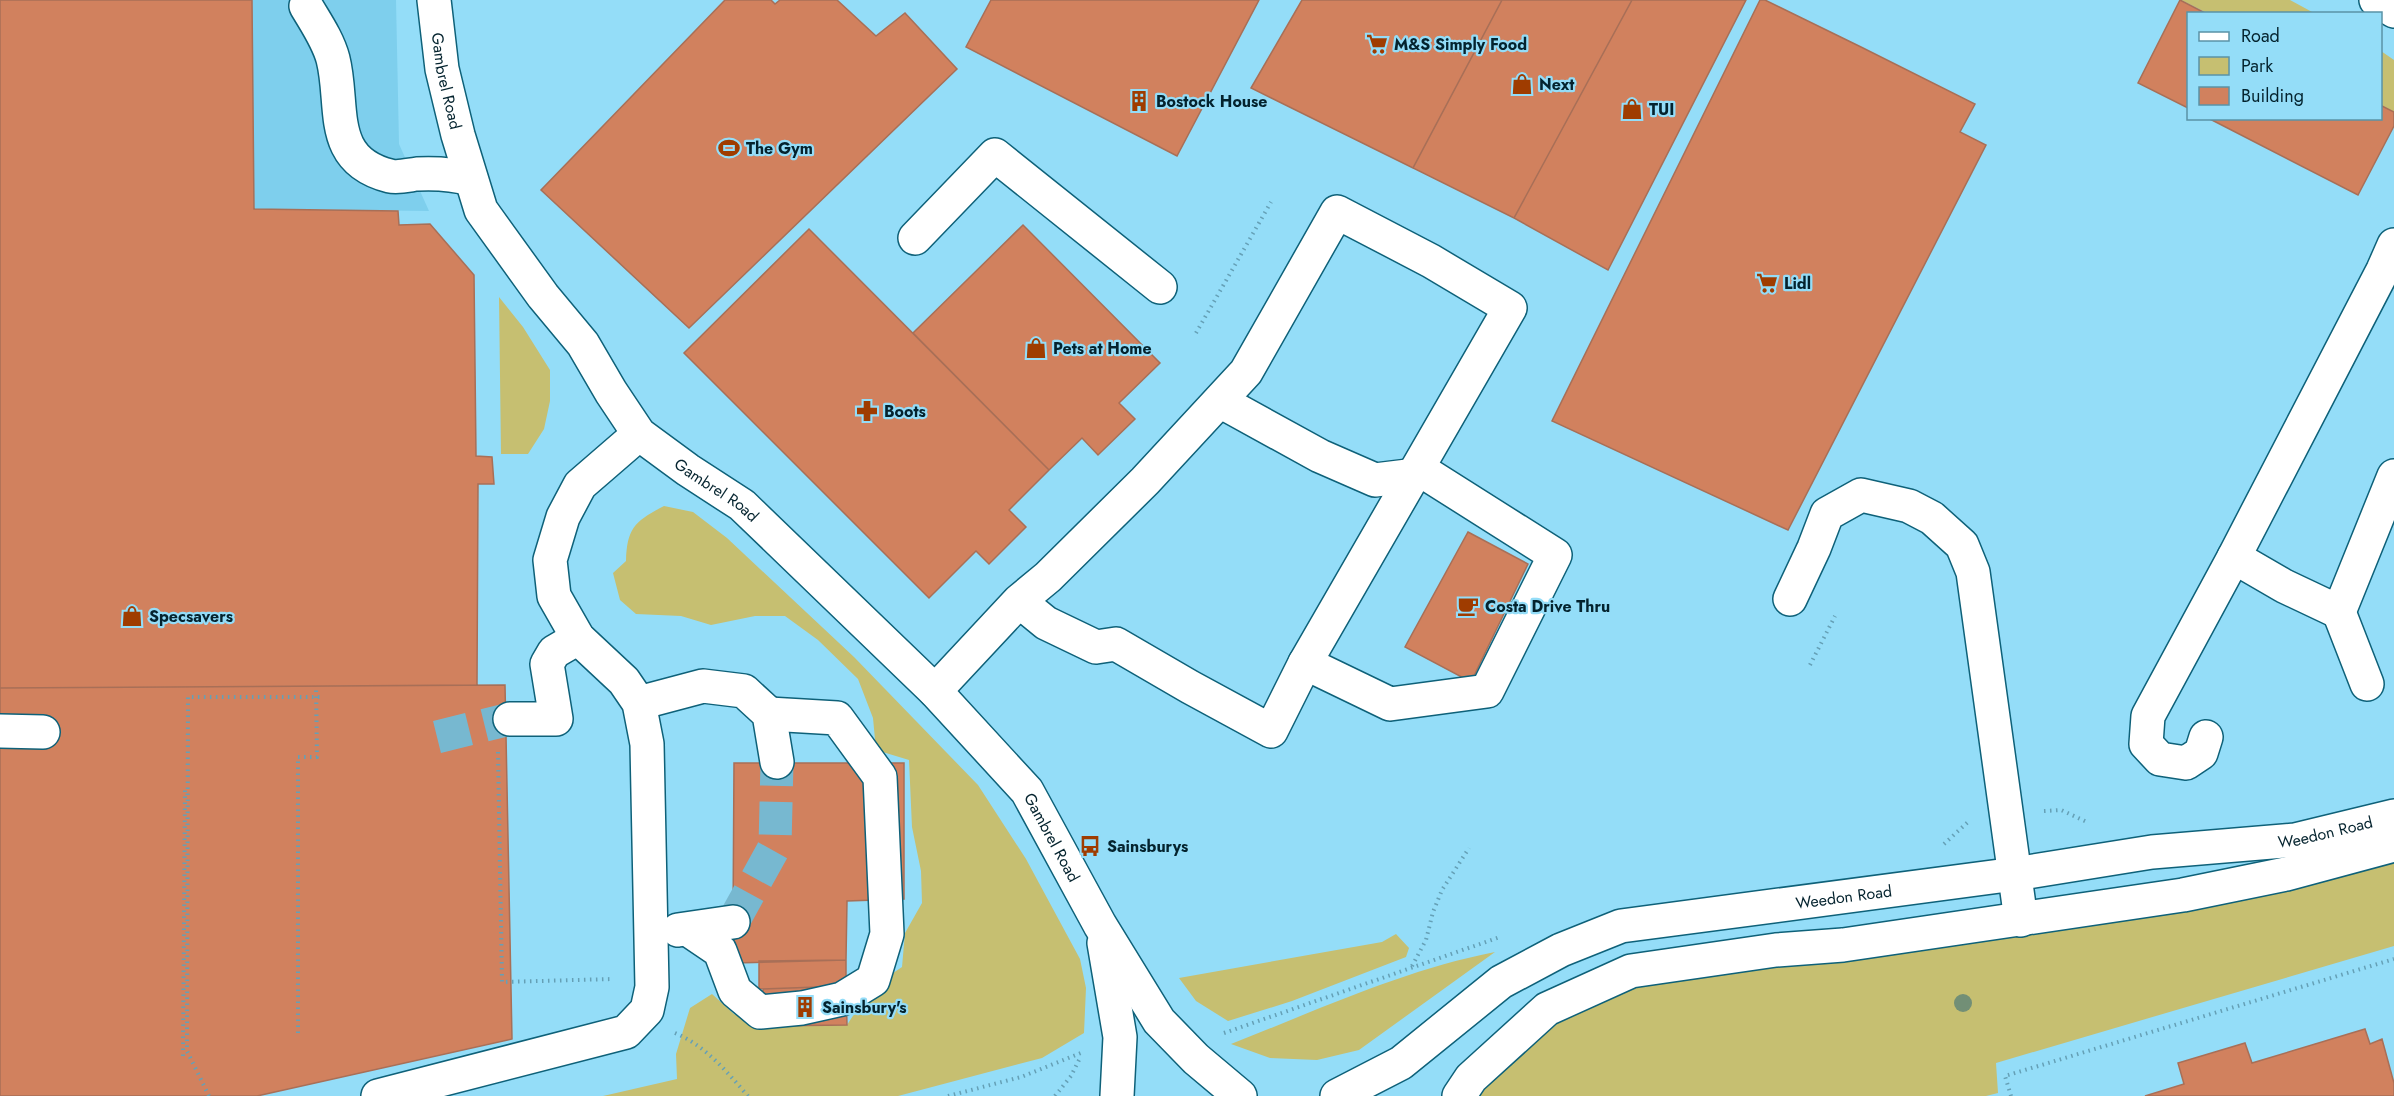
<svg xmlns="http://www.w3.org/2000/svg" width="2394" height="1096" font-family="Jost,sans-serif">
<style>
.built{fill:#7ecfed}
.green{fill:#c6bf71}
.building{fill:#d1815e;stroke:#a86f57;stroke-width:1.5}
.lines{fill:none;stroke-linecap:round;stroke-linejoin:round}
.minor-tunnel{stroke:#77b8d0;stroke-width:33;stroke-dasharray:33 16;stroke-linecap:butt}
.minor-casing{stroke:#0e6179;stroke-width:36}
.major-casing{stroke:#0e6179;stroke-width:36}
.path{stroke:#65a0b6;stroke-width:4;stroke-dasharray:1.5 4.5;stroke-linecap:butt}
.minor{stroke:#fff;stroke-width:33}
.major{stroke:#fff;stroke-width:33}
.tree{fill:#728f76}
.labels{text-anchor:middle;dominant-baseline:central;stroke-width:4.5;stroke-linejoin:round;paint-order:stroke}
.poi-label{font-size:16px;font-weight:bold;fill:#04232e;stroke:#94ddf8;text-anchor:start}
.street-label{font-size:16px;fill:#04232e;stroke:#94ddf8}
</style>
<rect width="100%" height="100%" fill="#94ddf8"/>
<path class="built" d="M252,0H396L399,144L429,211L254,209Z"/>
<path class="green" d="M2181,0H2290L2314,13H2207Z
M2381,51L2394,60V112L2381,105Z
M499,297L523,327L550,370V401L544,429L528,454H501Z
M664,506L693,512L727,538L854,657L978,785L1026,859L1080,959L1086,988L1084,1033L1042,1058L898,1096H603L677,1079L676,1054L690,1008L712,994L734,1014L763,1026L847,1025C862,1001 878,982 902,967L905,933L922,903L921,871L912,827L909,760L876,750L873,718L858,679L818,640L785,616H755L711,625L681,616L636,614L620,600L613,573L626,561C627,528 635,521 664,506Z
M2394,862V946L1996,1063L1998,1093L1986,1096H1477L1507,1061L1542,1028L1611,991L1658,978Z
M1396,934L1409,948L1406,957L1292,1001L1228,1021L1196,1001L1179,978L1382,942Z
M1495,952L1359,1050L1317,1060L1270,1058L1231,1044C1318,1010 1403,970 1495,952Z"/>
<path class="building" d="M0,0H252L254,209L398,211L399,225L430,224L474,275L476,456L492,457L494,484H478L477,685L0,688Z
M725,0H771L775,4L780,0H837L876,36L905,13L957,69L689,328L541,190Z
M991,0H1259L1177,156L966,47Z
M1302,0H1502L1413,168L1251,88Z
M1502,0H1632L1514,218L1413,168Z
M1632,0H1746L1608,270L1514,218Z
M1760,0H1765L1861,47L1975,104L1960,132L1986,145L1788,530L1552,421Z
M2180,0L2207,14H2188V108L2138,83Z
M2380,105L2394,112V126L2358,195L2208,118H2380Z
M1023,225L1160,363L1119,403L1135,419L1098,455L1082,438L1049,470L913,333Z
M809,229L1049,470L1009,510L1026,527L989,564L976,551L929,598L684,353Z
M1468,532L1528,564L1471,682L1405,647Z
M505,685L512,1039L257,1096H0V688Z
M734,763H904V899L847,901L846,960L735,963L733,922Z
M846,960V986L759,989V961Z
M846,986L847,1025L763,1026V989Z
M2365,1029L2370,1044L2382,1039L2394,1083V1096H2145L2184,1084L2178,1063L2245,1043L2252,1063Z"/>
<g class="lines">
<path class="minor-tunnel" d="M437,737L510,719
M733,922L775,846L777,762"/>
<defs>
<g id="minor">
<path id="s1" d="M434,0L442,69L458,135L481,210L543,296L583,344L611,392L639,434L688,470L742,505L935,691L1027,791L1100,925L1159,1021L1196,1059L1240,1096"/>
<path d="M2376,0L2394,11"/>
<path d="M306,6C316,23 328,40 333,59C345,106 326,160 390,176C398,178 409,175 417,174C437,173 453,174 471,179"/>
<path d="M915,238L995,155L1160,287"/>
<path d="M1220,401L1320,456L1375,480L1416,475"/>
<path d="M2234,557L2284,586L2339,612L2394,476"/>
<path d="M1790,599L1814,548L1827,514L1861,495L1909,506L1932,518L1962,545L1973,572L2021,920"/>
<path d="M2339,612L2367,684"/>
<path d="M1305,663L1390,704L1487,691L1555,555L1419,469"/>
<path d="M935,691L1019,601L1048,577L1145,481L1246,372L1337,212L1431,261L1510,308L1305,663L1271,731L1190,687L1116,644L1096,647L1046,623L1019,601"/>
<path d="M639,703L703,686L744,691L769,714L777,762"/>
<path d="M510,719H556L547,664L554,652L578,638"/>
<path d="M0,731L43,732"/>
<path d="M2206,737L2201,753L2186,763L2160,759L2146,744L2148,716L2234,557L2383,270L2394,245"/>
<path d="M678,930L733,922"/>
<path d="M689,930L720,951L735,991L760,1012L802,1008L842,999L873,980L887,934L880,777L837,718L769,714"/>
<path d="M1104,943L1120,1037L1117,1096"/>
<path d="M378,1096L626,1032L647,1010L652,987L647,744L639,703L624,681L578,638L554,596L550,560L563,517L580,485L639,434"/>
</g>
<g id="major">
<path id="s2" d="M1337,1096L1401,1063L1501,982L1561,950L1621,926L2015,874L2152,852L2295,840L2394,816"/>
<path d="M1459,1096L1471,1078L1547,1009L1631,971L1776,950L1843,945L2183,895L2286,874L2394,845"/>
</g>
</defs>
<use href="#minor" class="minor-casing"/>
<use href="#major" class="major-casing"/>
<path class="path" d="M1196,333L1271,202
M1810,665L1835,616
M498,752L502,982L613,979
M2044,811L2061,810L2087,822
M1944,844L1969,821
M1412,966L1426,940L1433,912L1442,890L1469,848
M298,1033V757H317L316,686
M675,1033C706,1046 726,1071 748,1096
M1224,1033L1500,937
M183,1056L185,787
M209,1096L187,1051L188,697H321
M948,1096L1021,1077L1081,1053
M1055,1096L1071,1076L1079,1060
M2011,1096L2005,1076L2394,959"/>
<use href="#minor" class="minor"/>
<use href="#major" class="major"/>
</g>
<circle class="tree" cx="1963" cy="1003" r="9"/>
<defs>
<symbol id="supermarket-bare" viewBox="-9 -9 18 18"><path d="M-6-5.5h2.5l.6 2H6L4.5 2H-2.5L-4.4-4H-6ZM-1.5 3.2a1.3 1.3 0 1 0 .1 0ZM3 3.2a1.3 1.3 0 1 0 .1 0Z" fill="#9f3c00" stroke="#94ddf8" stroke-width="2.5" paint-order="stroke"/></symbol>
<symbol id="shop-bare" viewBox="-9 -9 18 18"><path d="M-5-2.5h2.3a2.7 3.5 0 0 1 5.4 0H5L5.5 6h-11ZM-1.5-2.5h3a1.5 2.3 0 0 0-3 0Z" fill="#9f3c00" stroke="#94ddf8" stroke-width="2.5" paint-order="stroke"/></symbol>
<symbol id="building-bare" viewBox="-9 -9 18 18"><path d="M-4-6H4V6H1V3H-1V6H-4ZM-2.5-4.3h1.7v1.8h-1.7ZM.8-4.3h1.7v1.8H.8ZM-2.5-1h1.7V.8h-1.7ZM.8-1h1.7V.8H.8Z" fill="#9f3c00" stroke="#94ddf8" stroke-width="2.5" paint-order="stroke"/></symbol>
<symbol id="stadium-bare" viewBox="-9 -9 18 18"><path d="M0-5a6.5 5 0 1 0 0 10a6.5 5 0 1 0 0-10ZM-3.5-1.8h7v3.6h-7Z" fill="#9f3c00" stroke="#94ddf8" stroke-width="2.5" paint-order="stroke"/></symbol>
<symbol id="pharmacy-bare" viewBox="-9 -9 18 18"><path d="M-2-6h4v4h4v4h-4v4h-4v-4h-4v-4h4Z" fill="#9f3c00" stroke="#94ddf8" stroke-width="2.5" paint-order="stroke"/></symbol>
<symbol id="cafe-bare" viewBox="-9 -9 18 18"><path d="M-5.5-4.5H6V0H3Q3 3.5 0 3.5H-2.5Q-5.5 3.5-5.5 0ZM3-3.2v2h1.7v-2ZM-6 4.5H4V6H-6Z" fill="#9f3c00" stroke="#94ddf8" stroke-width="2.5" paint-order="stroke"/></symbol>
<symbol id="bus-bare" viewBox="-9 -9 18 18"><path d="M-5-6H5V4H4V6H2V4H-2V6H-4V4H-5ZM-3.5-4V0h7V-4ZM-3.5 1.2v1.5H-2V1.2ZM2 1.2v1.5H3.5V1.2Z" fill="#9f3c00" stroke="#94ddf8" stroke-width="2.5" paint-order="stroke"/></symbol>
</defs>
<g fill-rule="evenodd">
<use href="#supermarket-bare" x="1362" y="29" width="30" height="30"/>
<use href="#shop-bare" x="1507" y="69" width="30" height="30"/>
<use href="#building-bare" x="1124" y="86" width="30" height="30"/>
<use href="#shop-bare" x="1617" y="94" width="30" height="30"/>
<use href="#stadium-bare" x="714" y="133" width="30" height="30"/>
<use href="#supermarket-bare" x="1752" y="268" width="30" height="30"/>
<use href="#shop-bare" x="1021" y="333" width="30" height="30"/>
<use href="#pharmacy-bare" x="852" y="396" width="30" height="30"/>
<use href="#cafe-bare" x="1453" y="591" width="30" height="30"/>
<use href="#shop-bare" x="117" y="601" width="30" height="30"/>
<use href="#bus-bare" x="1075" y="831" width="30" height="30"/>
<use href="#building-bare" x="790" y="992" width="30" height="30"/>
</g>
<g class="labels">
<g class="poi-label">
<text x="1394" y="44">M&amp;S Simply Food</text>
<text x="1539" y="84">Next</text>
<text x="1156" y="101">Bostock House</text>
<text x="1649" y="109">TUI</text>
<text x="746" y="148">The Gym</text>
<text x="1784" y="283">Lidl</text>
<text x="1053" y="348">Pets at Home</text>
<text x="884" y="411">Boots</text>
<text x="1485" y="606">Costa Drive Thru</text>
<text x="149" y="616">Specsavers</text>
<text x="1107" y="846">Sainsburys</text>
<text x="822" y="1007">Sainsbury's</text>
</g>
<g class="street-label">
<text stroke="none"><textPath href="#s1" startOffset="82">Gambrel Road</textPath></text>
<text stroke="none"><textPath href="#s1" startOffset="586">Gambrel Road</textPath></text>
<text stroke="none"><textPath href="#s2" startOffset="1044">Weedon Road</textPath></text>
<text stroke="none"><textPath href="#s1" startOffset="1072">Gambrel Road</textPath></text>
<text stroke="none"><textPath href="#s2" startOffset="558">Weedon Road</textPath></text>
</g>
</g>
<rect x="2187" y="12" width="195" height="108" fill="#94ddf8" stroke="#5a93a7" stroke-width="1.5"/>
<rect x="2199" y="32" width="30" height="9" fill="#ffffff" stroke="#5a93a7" stroke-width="1.5"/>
<text x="2241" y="42" font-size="18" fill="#04232e">Road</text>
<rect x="2199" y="57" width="30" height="18" fill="#c6bf71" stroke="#5a93a7" stroke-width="1.5"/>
<text x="2241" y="72" font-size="18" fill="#04232e">Park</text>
<rect x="2199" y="87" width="30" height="18" fill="#d1815e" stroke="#5a93a7" stroke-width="1.5"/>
<text x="2241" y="102" font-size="18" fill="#04232e">Building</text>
</svg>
